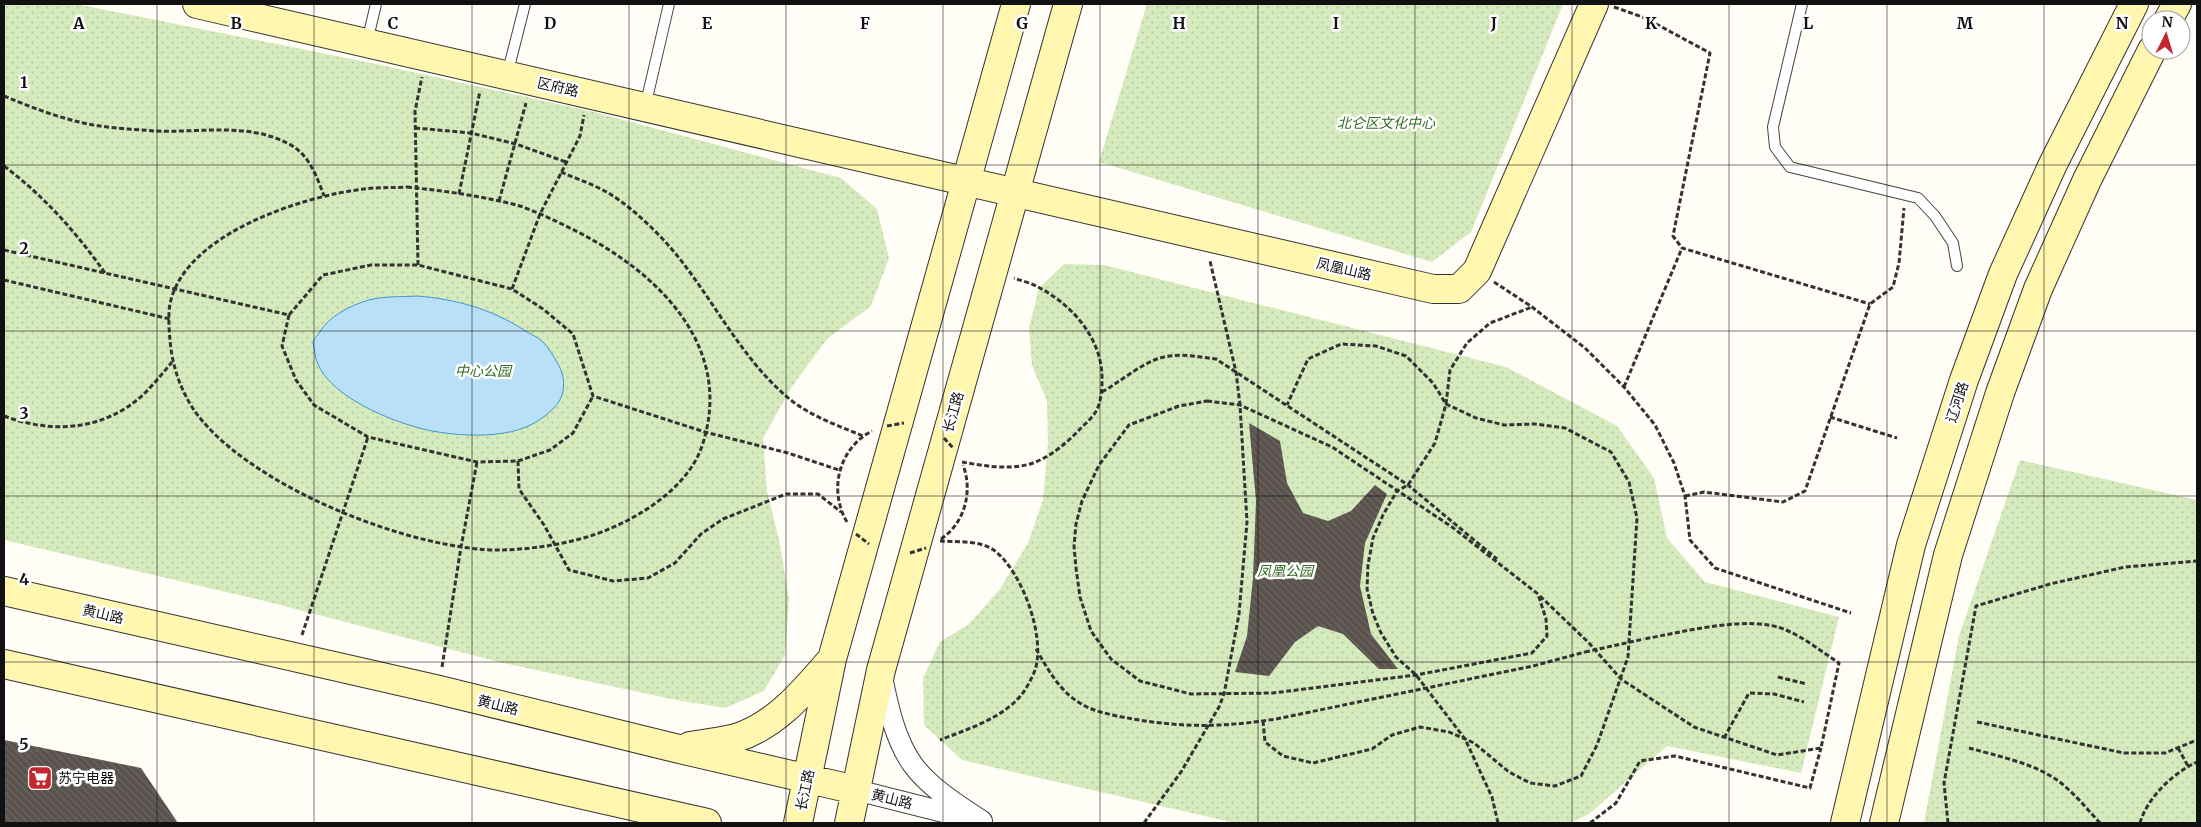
<svg xmlns="http://www.w3.org/2000/svg" width="2201" height="827" font-family="Merriweather,'Noto Sans SC',serif">
<style>
.grass{fill:url(#grass-dots)}
.water{fill:#b9e0f7;stroke:#3f96cf}
.building{fill:url(#building-back-hatch)}
.lines{fill:none;stroke-linecap:round;stroke-linejoin:round}
.lane-casing{stroke:#444;stroke-width:12}
.street-casing{stroke:#444;stroke-width:22}
.secondary-casing{stroke:#333;stroke-width:30}
.path{stroke:#333;stroke-width:3;stroke-dasharray:5 2.5;stroke-linecap:butt}
.lane{stroke:#fff;stroke-width:10}
.street{stroke:#fff;stroke-width:20}
.secondary{stroke:#fff6b0;stroke-width:28}
.path-bridge{stroke:#333;stroke-width:3;stroke-dasharray:5 2.5;stroke-linecap:butt}
.grid{fill:none;stroke:#111;stroke-width:1;stroke-opacity:0.55}
.labels{text-anchor:middle;dominant-baseline:central;stroke-width:5;stroke-linejoin:round;paint-order:stroke}
.street-label{font-size:14px;fill:#111;stroke:#fff}
.park-label{font-size:14px;font-style:italic;fill:#2f6b1f;stroke:#fff}
.poi-label{font-size:14px;fill:#111;stroke:#fff;text-anchor:start}
.grid-label{font-size:16px;text-anchor:middle;font-weight:bold;fill:#111;stroke:#fff;stroke-width:5;stroke-linejoin:round;paint-order:stroke}
</style>
<defs>
<pattern id="grass-dots" width="8" height="8" patternUnits="userSpaceOnUse" patternTransform="scale(1.25)"><rect width="8" height="8" fill="#d5ebbd"/><path d="M2 2h.1M6 6h.1" fill="none" stroke="#b6c8a1" stroke-width="1.8" stroke-linecap="round"/></pattern>
<pattern id="building-back-hatch" width="6" height="6" patternUnits="userSpaceOnUse" patternTransform="scale(1.25)"><rect width="6" height="6" fill="#5a524d"/><path d="M-1 5l2 2M0 0l6 6M5-1l2 2" fill="none" stroke="#6d6662"/></pattern>
</defs>
<rect width="100%" height="100%" fill="#fffdf5"/>
<path class="grass" d="M4,4H76L376,64L594,112L841,178L877,209L889,258L871,306L827,339L791,388L763,438L767,491L780,544L789,600L785,655L764,691L725,708L676,700L499,662L265,601L4,540Z
M1147,4H1563L1471,232L1432,262L1099,162Z
M1064,264L1104,265L1506,367L1617,426L1654,478L1667,538L1705,582L1839,617L1801,773L1667,746L1589,814L1570,823H1235L962,760L924,725L923,678L940,642L969,624L1000,589L1028,543L1043,500L1048,443L1047,401L1032,365L1029,328L1039,288Z
M2020,460L2197,500V823H1924L1959,636Z"/>
<path class="water" d="M417,296C456,299 491,309 524,330C530,334 538,337 543,342C549,348 554,357 558,364C565,375 566,392 558,403C545,420 525,430 504,433C482,437 454,435 432,431C396,424 321,395 315,354C315,351 313,345 313,342C314,339 318,335 319,333C329,316 351,305 369,300C384,296 402,297 417,296Z"/>
<path class="building" d="M1249,423L1280,441L1287,483L1303,513L1328,521L1351,511L1375,485L1387,494L1365,543L1360,586L1371,634L1398,669H1379L1343,634L1318,626L1295,642L1269,676L1235,672L1247,636L1253,578L1256,501Z
M4,740L141,768L178,823H4Z"/>
<g class="lines">
<defs>
<path id="lane" d="M1802,4L1773,127L1775,147L1790,167L1918,198L1935,216L1953,243L1957,266
M367,42L376,4
M507,75L525,4
M645,107L669,4"/>
<path id="street" d="M882,677C888,706 895,740 913,765C930,788 958,805 982,821
M856,790L971,819"/>
<path id="secondary" d="M197,4L1433,289H1459L1477,271L1594,4
M2168,20L2177,4
M4,591L439,690L675,748L856,790
M4,664L707,823
M690,746C705,743 721,742 736,738C777,725 804,691 831,660
M798,823L832,659L1016,4
M849,823L881,670L1068,4
M1845,823L1911,545L1964,380L2003,274L2053,164L2134,4
M1884,823L1948,555L2000,393L2038,289L2087,180L2152,50"/>
</defs>
<use href="#lane" class="lane-casing"/>
<use href="#street" class="street-casing"/>
<use href="#secondary" class="secondary-casing"/>
<path class="path" d="M1614,7L1645,18L1710,53L1673,236L1682,248L1870,304
M4,96C28,106 54,116 79,122C103,128 130,129 155,131C199,133 248,122 289,144C309,154 317,177 324,196
M415,128L471,133L516,144L566,162
M4,166C44,196 76,232 105,273
M561,172C577,179 595,185 610,194C636,210 668,242 686,267C720,312 747,365 792,401C813,417 839,426 863,436
M407,187C445,191 483,196 520,206C537,212 556,221 572,229C655,270 736,345 702,446C687,491 630,524 587,537C560,545 531,549 503,550C413,552 242,484 192,407C179,386 172,364 170,340C169,329 168,315 170,304C184,234 303,196 364,189C378,187 392,188 407,187Z
M459,194L480,91
M499,201L526,103
M4,250L289,315L323,275L371,265H418L512,289L543,309L573,334L593,396L705,432L788,453L839,470
M418,265L415,111L422,77
M4,280L170,319
M1494,282L1532,307L1585,348L1624,387L1655,425L1674,463L1685,496L1690,540L1715,568L1851,613
M512,289L540,214L580,136L584,115
M289,315L282,346L296,380L314,405L368,437L477,462L518,461L550,450L573,433L593,396
M1624,387L1682,248
M1102,392C1120,382 1144,361 1164,357C1181,353 1199,357 1216,359L1408,485L1497,559
M1207,401L1240,405L1332,447L1452,527L1538,594L1546,619L1547,636L1532,653L1416,675L1273,693L1191,694L1140,681L1111,659L1091,631L1080,597L1076,568L1074,546L1076,524L1082,501L1099,465L1129,425L1179,406Z
M4,416C52,434 104,431 144,394C154,384 163,373 172,362
M1830,417L1897,438
M518,461L519,489L544,525L569,570L613,581L648,578L675,563L701,534L723,519L786,494H818L841,512
M962,462C984,466 1009,470 1030,464C1049,458 1067,443 1080,429C1085,424 1091,419 1095,413C1101,404 1102,390 1102,380C1103,340 1073,305 1038,287C1031,283 1022,281 1014,278
M1685,496L1704,492L1783,502L1805,491L1870,304L1893,287L1899,263L1904,208
M847,522C828,490 839,448 872,431
M941,539C965,523 973,491 963,465
M940,541C957,542 981,540 995,551C1022,572 1046,637 1035,670C1033,676 1028,685 1025,690C1007,717 968,729 940,740
M1540,596L1589,643L1621,679L1694,727L1777,755L1821,748L1839,663C1822,652 1805,638 1786,630C1750,614 1683,632 1644,639
M302,635L368,437
M1036,649C1049,671 1061,694 1085,706C1099,713 1117,716 1133,719C1185,728 1224,727 1276,719L1533,666L1585,652
M442,667L461,547L477,462
M1778,677L1807,684
M1263,721L1265,742L1283,756L1313,763L1372,749L1392,735L1420,727L1449,732L1474,743L1509,772L1530,783L1555,786L1581,776L1597,745L1628,657L1637,518L1629,482L1611,452L1565,428L1535,424L1504,425L1476,418L1446,404L1433,383L1406,356L1376,346L1341,344L1308,359L1287,405
M1977,722L2124,753H2165L2197,740
M1724,738L1749,693L1774,694L1804,702
M1969,748C1994,755 2027,762 2049,775C2069,786 2085,807 2100,823
M2178,748L2188,766
M1144,823L1181,772L1219,707L1224,694L1239,614L1247,522L1240,405L1236,372L1210,261
M1498,823L1492,797L1465,739L1416,675L1396,657L1381,633L1373,614L1367,589L1368,565L1373,538L1383,515L1397,491L1408,485L1435,443L1446,404L1450,370L1467,343L1490,323L1532,307
M1590,823L1616,803L1640,761L1675,756L1810,788L1821,748
M1948,823L1944,783L1976,606L2050,584L2125,567L2197,561
M2140,823C2147,798 2173,773 2197,762"/>
<use href="#lane" class="lane"/>
<use href="#street" class="street"/>
<use href="#secondary" class="secondary"/>
<path class="path-bridge" d="M887,426L904,423
M944,438L954,449
M856,534L869,544
M910,553L926,548
M1585,652L1644,639"/>
</g>
<path class="grid" d="M157,4V823M314,4V823M472,4V823M629,4V823M786,4V823M943,4V823M1100,4V823M1258,4V823M1415,4V823M1572,4V823M1729,4V823M1887,4V823M2044,4V823M4,165H2197M4,331H2197M4,496H2197M4,662H2197"/>
<defs>
<symbol id="supermarket-square" viewBox="-11 -11 22 22"><rect x="-9" y="-9" width="18" height="18" rx="4" fill="#c4262e" stroke="#fff"/><path d="M-6-5.5h2.5l.6 2H6L4.5 2H-2.5L-4.4-4H-6ZM-1.5 3.2a1.3 1.3 0 1 0 .1 0ZM3 3.2a1.3 1.3 0 1 0 .1 0Z" fill="#fff"/></symbol>
</defs>
<g fill-rule="evenodd">
<use href="#supermarket-square" x="26" y="764" width="28" height="28"/>
</g>
<g class="labels">
<g class="street-label">
<text transform="translate(558 87) rotate(13)">区府路</text>
<text transform="translate(1344 269) rotate(13)">凤凰山路</text>
<text transform="translate(1957 402) rotate(-72)">辽河路</text>
<text transform="translate(953 412) rotate(-74)">长江路</text>
<text transform="translate(103 614) rotate(13)">黄山路</text>
<text transform="translate(498 705) rotate(14)">黄山路</text>
<text transform="translate(805 790) rotate(-78)">长江路</text>
<text transform="translate(892 799) rotate(14)">黄山路</text>
</g>
<g class="park-label">
<text x="1386" y="123">北仑区文化中心</text>
<text x="483" y="371">中心公园</text>
<text x="1285" y="571">凤凰公园</text>
</g>
<g class="poi-label">
<text x="58" y="778">苏宁电器</text>
</g>
</g>
<g class="grid-label">
<text x="79" y="29">A</text>
<text x="236" y="29">B</text>
<text x="393" y="29">C</text>
<text x="550" y="29">D</text>
<text x="707" y="29">E</text>
<text x="865" y="29">F</text>
<text x="1022" y="29">G</text>
<text x="1179" y="29">H</text>
<text x="1336" y="29">I</text>
<text x="1494" y="29">J</text>
<text x="1651" y="29">K</text>
<text x="1808" y="29">L</text>
<text x="1965" y="29">M</text>
<text x="2122" y="29">N</text>
<text x="24" y="88">1</text>
<text x="24" y="254">2</text>
<text x="24" y="419">3</text>
<text x="24" y="585">4</text>
<text x="24" y="750">5</text>
</g>
<rect width="2201" height="827" fill="none" stroke="#111111" stroke-width="10"/>
<g transform="translate(2166 35) rotate(5)"><circle r="24" fill="#ffffff" stroke="#a0a0a0"/>
<path d="M0-4L9 19L0 12L-9 19Z" fill="#c4262e"/>
<text y="-8" font-size="14" font-weight="bold" text-anchor="middle" fill="#111111">N</text>
</g>
</svg>
